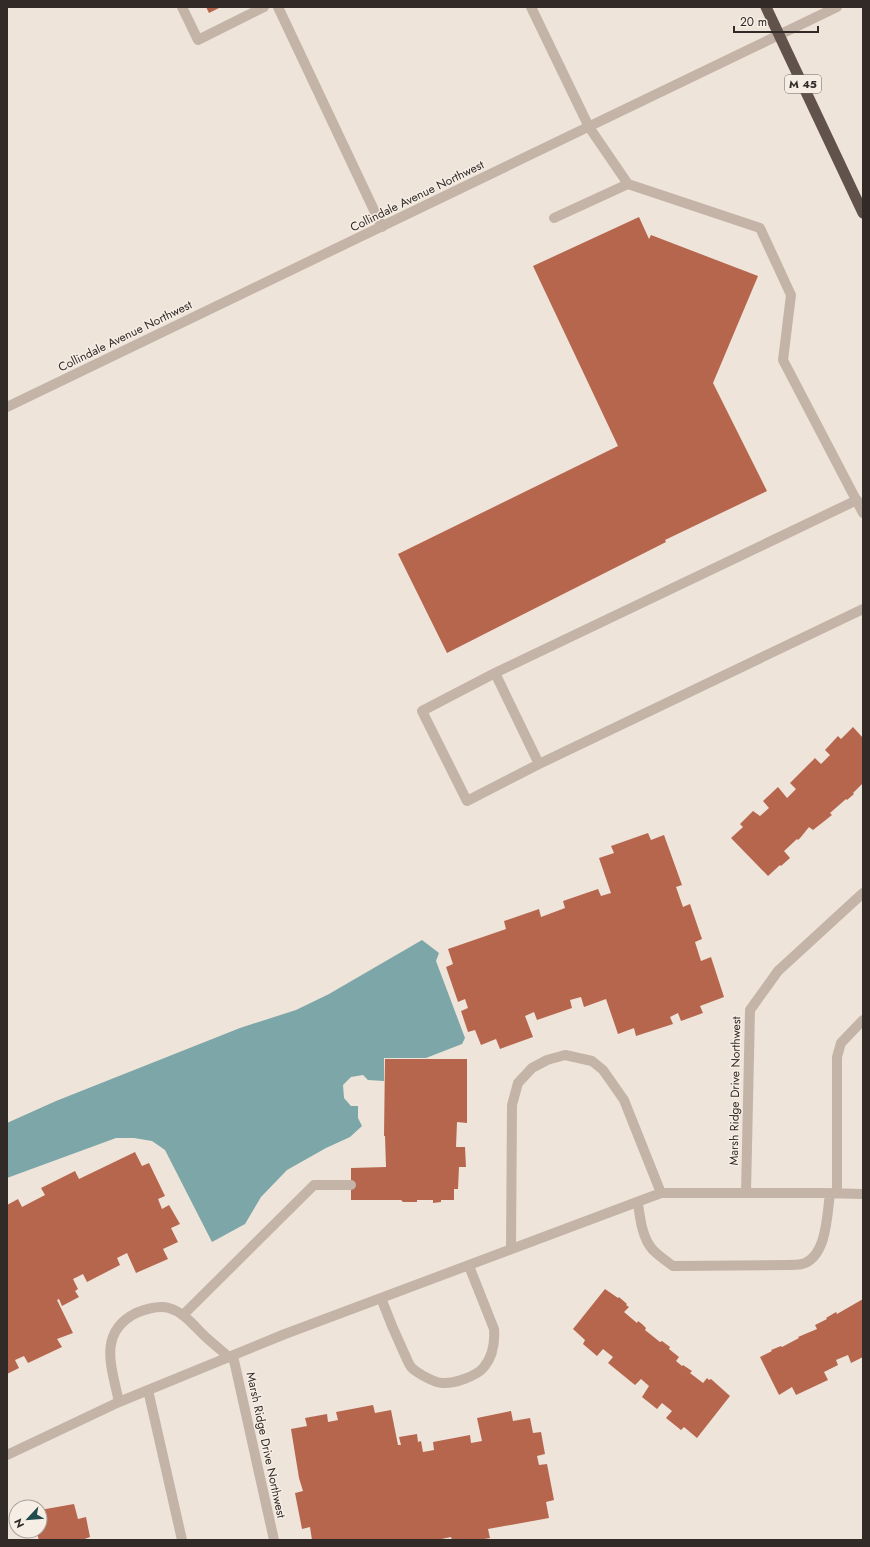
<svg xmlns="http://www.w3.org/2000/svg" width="870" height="1547" font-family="Jost,sans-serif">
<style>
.water{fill:#7ca6a7}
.building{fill:#b7664e}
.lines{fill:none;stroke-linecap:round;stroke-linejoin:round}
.service{stroke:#c4b4a7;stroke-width:10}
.minor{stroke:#c4b4a7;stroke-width:10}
.trunk{stroke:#62524c;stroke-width:11}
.labels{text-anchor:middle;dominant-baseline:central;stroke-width:3;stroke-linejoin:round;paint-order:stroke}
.shield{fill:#f6eee5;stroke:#6d6560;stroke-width:1}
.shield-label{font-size:11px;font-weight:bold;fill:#322a27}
.street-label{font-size:12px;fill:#322a27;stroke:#f6eee5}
</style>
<rect width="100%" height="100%" fill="#eee4da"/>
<path class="water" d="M422,940L439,953L436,961L465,1038L462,1044L426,1058H384V1081L368,1080L363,1075L351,1077L343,1085L344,1098L351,1106H358V1118L362,1126L350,1137L326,1148L287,1170L261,1197L245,1224L212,1242L165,1150L152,1141L134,1138H116L7,1178V1123L56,1101L240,1028L296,1010L329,994Z"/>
<path class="building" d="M206,7H221L209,13Z
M639,217L649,239L651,235L758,276L713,383L767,491L665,540L666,542L447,653L398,554L618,446L533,266Z
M853,727L863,738V783L853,793L854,794L847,800L846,799L830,813L832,815L827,819L813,830L809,827L801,837L798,840L797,839L784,851L790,858L781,866L780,865L768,876L731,838L743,827L740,824L753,811L760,816L769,808L763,801L778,787L787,798L796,789L790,783L815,758L821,764L830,755L825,750L838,736L841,739Z
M648,833L651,840L664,835L682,885L676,887L683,907L690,904L702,939L695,942L701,961L711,957L724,997L700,1006L703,1013L681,1021L678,1013L670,1017L673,1024L636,1036L634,1028L618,1034L606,999L584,1007L581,997L570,1000L572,1008L537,1020L534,1012L525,1016L533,1037L500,1049L496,1039L481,1045L475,1030L468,1032L461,1011L468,1008L465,999L458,1002L446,967L453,964L448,949L506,929L504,921L539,909L541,917L565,908L563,901L598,889L601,896L611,893L599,858L614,853L611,846Z
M385,1059H467V1123L457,1122L456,1147H465L466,1167H459L458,1189H454V1200H441V1202L433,1203V1200H417V1202H403L401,1200H351V1168L386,1167L385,1136H384Z
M135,1152L142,1166L149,1163L165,1196L158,1199L162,1209L169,1205L180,1224L171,1228L178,1242L163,1249L168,1259L136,1273L127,1253L117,1258L120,1265L87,1282L83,1274L73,1279L78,1289L75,1291L79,1297L62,1306L59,1299L57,1300L73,1333L57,1339L62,1347L28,1363L24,1356L15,1360L19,1368L7,1374V1205L18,1199L22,1207L45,1195L41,1188L75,1171L79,1179Z
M605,1289L618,1298L619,1297L627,1304L626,1305L629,1307L624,1312L637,1323L638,1321L642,1324L646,1328L645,1330L660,1342L662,1341L670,1347L669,1349L679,1357L676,1361L682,1366L683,1365L692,1371L690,1373L703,1383L707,1378L709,1380L711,1379L730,1396L697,1438L684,1427L681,1430L666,1418L672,1411L662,1403L657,1409L642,1397L649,1386L641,1379L635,1385L608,1363L613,1357L603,1349L597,1356L583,1344L585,1340L573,1329Z
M863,1299V1357L851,1363L848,1355L836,1360L838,1365L824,1372L828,1380L796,1395L792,1387L779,1395L760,1357L772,1351L771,1350L781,1346L782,1347L799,1338L798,1337L817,1329L815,1325L827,1319L826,1318L836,1312L837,1314Z
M373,1405L375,1413L391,1410L398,1445H401L399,1437L417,1434L418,1442L421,1441L423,1452L434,1450L433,1442L470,1435L471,1443L482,1441L477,1418L511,1411L513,1421L530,1418L533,1433L541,1432L545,1454L537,1456L539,1465L547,1464L554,1500L546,1502L549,1518L488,1529L490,1538L478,1540H452L451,1537L437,1540H312L310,1527L302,1529L295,1493L303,1491L299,1478L291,1429L307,1426L305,1418L327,1414L328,1422L338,1420L336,1412Z
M74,1504L78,1519L86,1517L90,1537L82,1540H39L36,1531H40V1510Z"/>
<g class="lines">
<path class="service" d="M182,7L198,40L264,7
M278,7L382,227
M531,7L589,127L628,184L760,228L791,295L783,360L863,513
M554,218L628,184
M857,500L495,673L539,764L863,609
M495,673L422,711L467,801L539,764
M183,1315L314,1185H351"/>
<path class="minor" d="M7,407L837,7
M746,1193L750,1010L778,971L863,893
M837,1193V1057L841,1043L863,1020
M638,1203C640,1218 642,1238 653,1250C659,1256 666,1261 673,1266L786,1265C791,1265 797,1265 802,1264C827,1257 827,1215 830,1193
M511,1248L512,1105L518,1083L532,1068L547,1060L565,1055L592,1061L603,1070L624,1100L661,1193
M381,1298C388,1317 396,1336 405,1355C407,1359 409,1365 412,1368C417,1373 435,1383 442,1383C454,1384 477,1376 484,1367C493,1356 495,1342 494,1329L469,1266
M233,1356L274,1540
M148,1390L182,1540
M119,1402C112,1368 97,1333 136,1313C146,1309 158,1305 169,1308C186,1313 196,1329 209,1340C216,1346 223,1352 230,1358
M7,1455L119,1402L285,1334L661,1193H822L863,1194"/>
<path class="trunk" d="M766,7L863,213"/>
</g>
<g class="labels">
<rect class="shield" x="785" y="75" width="36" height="18" rx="3"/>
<g class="shield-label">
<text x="803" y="84">M 45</text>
</g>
<g class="street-label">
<text transform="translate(417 196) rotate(-26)">Collindale Avenue Northwest</text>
<text transform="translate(125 336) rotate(-26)">Collindale Avenue Northwest</text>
<text transform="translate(735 1091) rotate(-89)">Marsh Ridge Drive Northwest</text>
<text transform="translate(266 1445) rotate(78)">Marsh Ridge Drive Northwest</text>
</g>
</g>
<rect width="870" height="1547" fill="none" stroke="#322a27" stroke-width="16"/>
<g transform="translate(28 1519) rotate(244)"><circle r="19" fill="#f6eee5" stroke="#a8a099"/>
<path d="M0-3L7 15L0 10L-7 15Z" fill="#214c4e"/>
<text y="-6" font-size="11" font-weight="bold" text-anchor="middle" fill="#322a27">N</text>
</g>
<path d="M734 26v6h84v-6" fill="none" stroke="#322a27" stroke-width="2"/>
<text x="740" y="26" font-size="12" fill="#322a27" stroke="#f6eee5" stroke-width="3" paint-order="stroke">20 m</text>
</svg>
